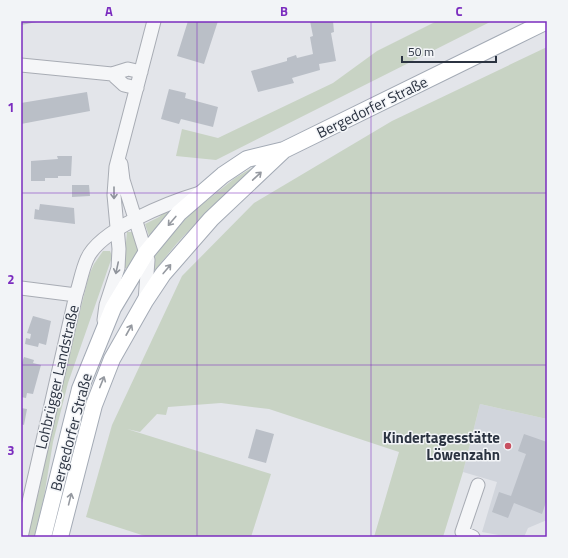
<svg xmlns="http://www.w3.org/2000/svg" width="568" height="558" font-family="'Titillium Web',sans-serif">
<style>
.built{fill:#d1d5dc}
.green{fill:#c8d3c4}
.building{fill:#babfc7}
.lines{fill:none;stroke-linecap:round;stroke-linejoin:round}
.minor-casing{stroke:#a8acb4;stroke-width:15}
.major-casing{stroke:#a3aab5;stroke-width:18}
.minor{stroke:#f5f6f8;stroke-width:13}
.major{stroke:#fff;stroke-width:16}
.oneway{stroke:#9599a0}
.oneway2{stroke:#90949c}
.grid{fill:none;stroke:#7b2cbf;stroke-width:1;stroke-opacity:0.55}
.poi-dot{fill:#c74f60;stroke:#f2f4f7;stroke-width:1.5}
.labels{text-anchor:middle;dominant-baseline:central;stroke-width:3;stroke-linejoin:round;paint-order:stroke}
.street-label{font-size:15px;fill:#2b3341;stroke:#f2f4f7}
.poi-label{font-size:15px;font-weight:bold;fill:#2b3341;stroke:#f2f4f7;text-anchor:end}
.neatline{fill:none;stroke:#7b2cbf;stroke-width:1.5}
.grid-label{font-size:13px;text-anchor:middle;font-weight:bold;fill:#7b2cbf}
</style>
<rect width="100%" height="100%" fill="#e3e5ea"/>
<path class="built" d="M480,404L547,419V520L528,528L524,537H509L482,532L497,482L463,472Z"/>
<path class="green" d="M437,21H492L216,160L176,156L182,129L218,138L333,83L377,51Z
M547,47V419L480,404L463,472L443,537H374L399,452L269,409L221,403L168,407L166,415L157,414L140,432L127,429L271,474L251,537H148L86,517L112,425L182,276L254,203L392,121Z
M262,162C224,199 186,227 156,270H153V256L190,214L235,178Z
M172,206L175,207L149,236L145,224L159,217Z
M127,232H133L139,251L127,268H125L124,264Z
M103,251H110L112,256L111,260L68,383L53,442L44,497L34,537H27L39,491L53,420L89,275L94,264Z"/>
<path class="building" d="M21,21H37V22L21,25Z
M188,21H218L204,64L177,56Z
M310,21H333L334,32L331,33L336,61L319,64L320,70L292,78L294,83L258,92L251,71L287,61V58L296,55L297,58L313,54L310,37L313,36Z
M169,89L186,93L185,98L218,107L213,127L181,119L179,124L161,119Z
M87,92L90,111L21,124V103Z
M57,156H72L71,176H58V178H45V181H31V161L58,159Z
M72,185H89L90,196L72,197Z
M40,204L74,208L75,224L34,219L35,209L39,210Z
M33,316L51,321L46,345L39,343L38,347L25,344L26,338L30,339L31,334L27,333Z
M24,357L34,360L33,363L41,365L33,394L27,393L26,398L21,397V365Z
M21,408L27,409L24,425L21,424Z
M256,429L274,434L266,463L248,458Z
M524,434L547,442V499L542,514L514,503L508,518L492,512L499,492L511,496L526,454L518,451Z"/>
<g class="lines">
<defs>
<path id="minor" d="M21,65L112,74L128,69L141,72
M112,74L124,85L137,88
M121,164L123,180L148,260L145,301
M21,288L76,295
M104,320L106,305L118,268L119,249L114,195L116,167L154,21
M21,537L76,295C80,283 82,270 87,259C100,229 170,202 200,193
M473,537L462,532L478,485"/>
<path id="major" d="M43,537L80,389L113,308L146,253L179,213L223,175L247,159L284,150L547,21
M60,537L94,405L112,359L145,301L163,274L211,219L284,150"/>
</defs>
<use href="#minor" class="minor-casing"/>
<use href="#major" class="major-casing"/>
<use href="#minor" class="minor"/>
<use href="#major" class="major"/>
</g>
<defs><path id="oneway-shaft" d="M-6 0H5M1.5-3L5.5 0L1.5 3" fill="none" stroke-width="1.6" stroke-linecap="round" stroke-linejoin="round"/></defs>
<g class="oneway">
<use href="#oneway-shaft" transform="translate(257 176) rotate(-43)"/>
<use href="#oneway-shaft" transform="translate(172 221) rotate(130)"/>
<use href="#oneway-shaft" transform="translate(167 269) rotate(-50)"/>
<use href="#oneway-shaft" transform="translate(129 330) rotate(-61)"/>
<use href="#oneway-shaft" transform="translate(102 382) rotate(-68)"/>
<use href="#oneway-shaft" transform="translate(70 499) rotate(-76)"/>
</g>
<g class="oneway2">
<use href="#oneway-shaft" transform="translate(114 193) rotate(90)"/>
<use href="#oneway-shaft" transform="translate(117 268) rotate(102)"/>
</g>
<path class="grid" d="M197,21V537M371,21V537M21,193H547M21,365H547"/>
<circle class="poi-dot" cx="508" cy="446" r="4"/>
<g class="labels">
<g class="street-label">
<text transform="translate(372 107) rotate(-26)">Bergedorfer Straße</text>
<text transform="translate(57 377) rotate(-77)">Lohbrügger Landstraße</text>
<text transform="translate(71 432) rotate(-75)">Bergedorfer Straße</text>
</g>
<g class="poi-label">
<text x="500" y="437">Kindertagesstätte<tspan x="500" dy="17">Löwenzahn</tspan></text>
</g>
</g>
<rect width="568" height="558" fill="none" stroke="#f2f4f7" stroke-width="44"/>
<path d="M402 56v6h94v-6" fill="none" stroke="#2b3341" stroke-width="2"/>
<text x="408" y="56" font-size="12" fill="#2b3341" stroke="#f2f4f7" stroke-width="3" paint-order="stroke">50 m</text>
<rect x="22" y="22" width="524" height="514" class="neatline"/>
<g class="grid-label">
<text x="109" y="16">A</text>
<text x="284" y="16">B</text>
<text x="459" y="16">C</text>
<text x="11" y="112">1</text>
<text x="11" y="284">2</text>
<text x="11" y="455">3</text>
</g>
</svg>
